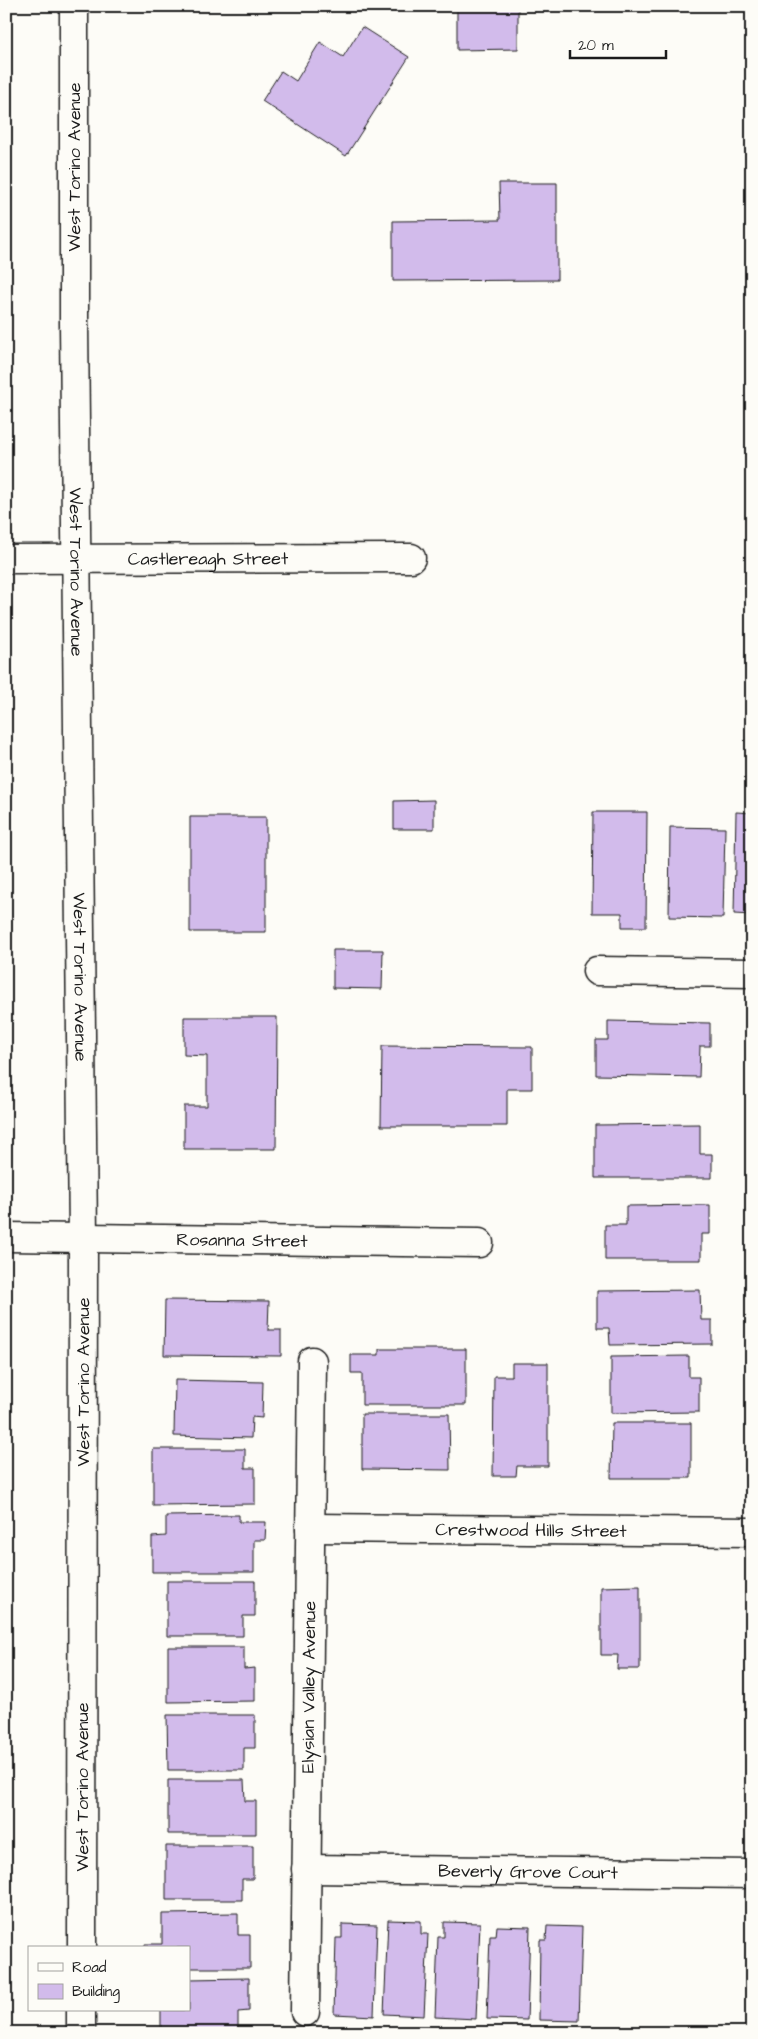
<svg xmlns="http://www.w3.org/2000/svg" width="758" height="2039" font-family="'Architects Daughter',sans-serif">
<style>
.building{fill:#d2bbeb;stroke:#1c1c1c}
.lines{fill:none;stroke-linecap:round;stroke-linejoin:round}
.minor-casing{stroke:#1c1c1c;stroke-width:31}
.minor{stroke:#fdfcf7;stroke-width:28}
.labels{text-anchor:middle;dominant-baseline:central;stroke-width:4;stroke-linejoin:round;paint-order:stroke}
.street-label{font-size:18px;fill:#1c1c1c;stroke:#fdfcf7}
</style>
<rect width="100%" height="100%" fill="#fdfcf7"/>
<filter id="ink" filterUnits="userSpaceOnUse"><feTurbulence type="fractalNoise" baseFrequency=".02" numOctaves="2"/><feDisplacementMap in="SourceGraphic" scale="10" xChannelSelector="R" yChannelSelector="G"/><feConvolveMatrix kernelMatrix="1 2 1 2 8 2 1 2 1" color-interpolation-filters="sRGB"/></filter>
<g filter="url(#ink)">
<path class="building" d="M457,6H518V49L457,50Z
M362,27L409,57L346,156L262,101L281,71L296,81L320,42L343,57Z
M499,183H557V280L393,281V221L500,220Z
M434,800V829H394V801Z
M593,812H647L646,927H622V913H592Z
M736,812L752,813V915L734,914Z
M190,817H266V932H190Z
M670,827L725,828L723,918L669,917Z
M333,950H383L382,989L333,988Z
M184,1017H277L276,1149H184V1106H207V1056L184,1055Z
M608,1021L710,1023V1046H700L699,1077L596,1075V1040H608Z
M382,1046L532,1047V1089H507V1126H381Z
M700,1124V1154H712V1178H595V1125Z
M710,1205V1234H701V1260H605V1225H626V1206Z
M700,1290L701,1320H712V1344L610,1345L609,1328H597V1291Z
M165,1300L269,1301L268,1330H281V1356L164,1355Z
M379,1349H466V1405H362V1373H351V1355H379Z
M689,1356V1377H699V1412L611,1413V1357Z
M512,1363H548V1466H517L516,1476H493L494,1376H512Z
M175,1380L263,1382L262,1418L252,1417L251,1438L174,1436Z
M362,1414H449L450,1470L362,1469Z
M612,1423H691V1478H611Z
M153,1449H245V1468H255V1504L153,1505Z
M239,1515V1522H266L265,1540H254V1572H152V1537L166,1536V1516Z
M167,1581H255V1616H243V1636H167Z
M640,1586V1669H617L618,1655H601V1587Z
M168,1647H244V1669L255,1668V1701L168,1702Z
M167,1715H255V1748H244V1770H168Z
M168,1780H244L245,1801H256V1834H168Z
M166,1846H253V1879H242V1900H166Z
M238,1913V1935H250V1968H189V1948H145V1944H162V1914Z
M388,1920L421,1921V1934H428L424,2016L384,2014Z
M444,1922L480,1923L476,2019L435,2017L438,1937H444Z
M342,1924L377,1925L374,2016L334,2014L336,1938H342Z
M497,1926L530,1927L527,2020L487,2019L490,1936H496Z
M547,1926L582,1927L579,2021L539,2020L540,1940H546Z
M249,1978V2011L238,2012V2033H161V2010H189V1979Z"/>
<g class="lines">
<defs>
<g id="minor">
<path id="s1" d="M74,6V323L83,1238L82,1948"/>
<path id="s2" d="M6,559L411,558"/>
<path d="M597,971L752,973"/>
<path id="s3" d="M6,1237L479,1243"/>
<path id="s4" d="M310,1528L752,1532"/>
<path id="s5" d="M306,1869L752,1874"/>
<path id="s6" d="M305,2012L312,1361"/>
<path d="M81,2033V2010"/>
</g>
</defs>
<use href="#minor" class="minor-casing"/>
<use href="#minor" class="minor"/>
</g>
</g>
<g class="labels">
<g class="street-label">
<text transform="translate(74 167) rotate(-90)">West Torino Avenue</text>
<text stroke="none"><textPath href="#s2" startOffset="202">Castlereagh Street</textPath></text>
<text stroke="none"><textPath href="#s1" startOffset="566">West Torino Avenue</textPath></text>
<text stroke="none"><textPath href="#s1" startOffset="971">West Torino Avenue</textPath></text>
<text stroke="none"><textPath href="#s3" startOffset="236">Rosanna Street</textPath></text>
<text transform="translate(83 1382) rotate(-90)">West Torino Avenue</text>
<text stroke="none"><textPath href="#s4" startOffset="221">Crestwood Hills Street</textPath></text>
<text stroke="none"><textPath href="#s6" startOffset="325">Elysian Valley Avenue</textPath></text>
<text transform="translate(82 1787) rotate(-90)">West Torino Avenue</text>
<text stroke="none"><textPath href="#s5" startOffset="222">Beverly Grove Court</textPath></text>
</g>
</g>
<rect width="758" height="2039" fill="none" stroke="#fdfcf7" stroke-width="25"/>
<rect x="12" y="12" width="733" height="2014" fill="none" stroke="#1c1c1c" stroke-width="2" filter="url(#ink)"/>
<rect x="28" y="1946" width="162" height="65" fill="#fdfcf7" stroke="#a3a29f"/>
<rect x="38" y="1963" width="25" height="8" fill="#fdfcf7" stroke="#a3a29f"/>
<text x="72" y="1972" font-size="15" fill="#1c1c1c">Road</text>
<rect x="38" y="1984" width="25" height="15" fill="#d2bbeb" stroke="#a3a29f"/>
<text x="72" y="1996" font-size="15" fill="#1c1c1c">Building</text>
<path d="M570 50v8h96v-8" fill="none" stroke="#1c1c1c" stroke-width="2.5"/>
<text x="578" y="50" font-size="15" fill="#1c1c1c" stroke="#fdfcf7" stroke-width="4" paint-order="stroke">20 m</text>
</svg>
